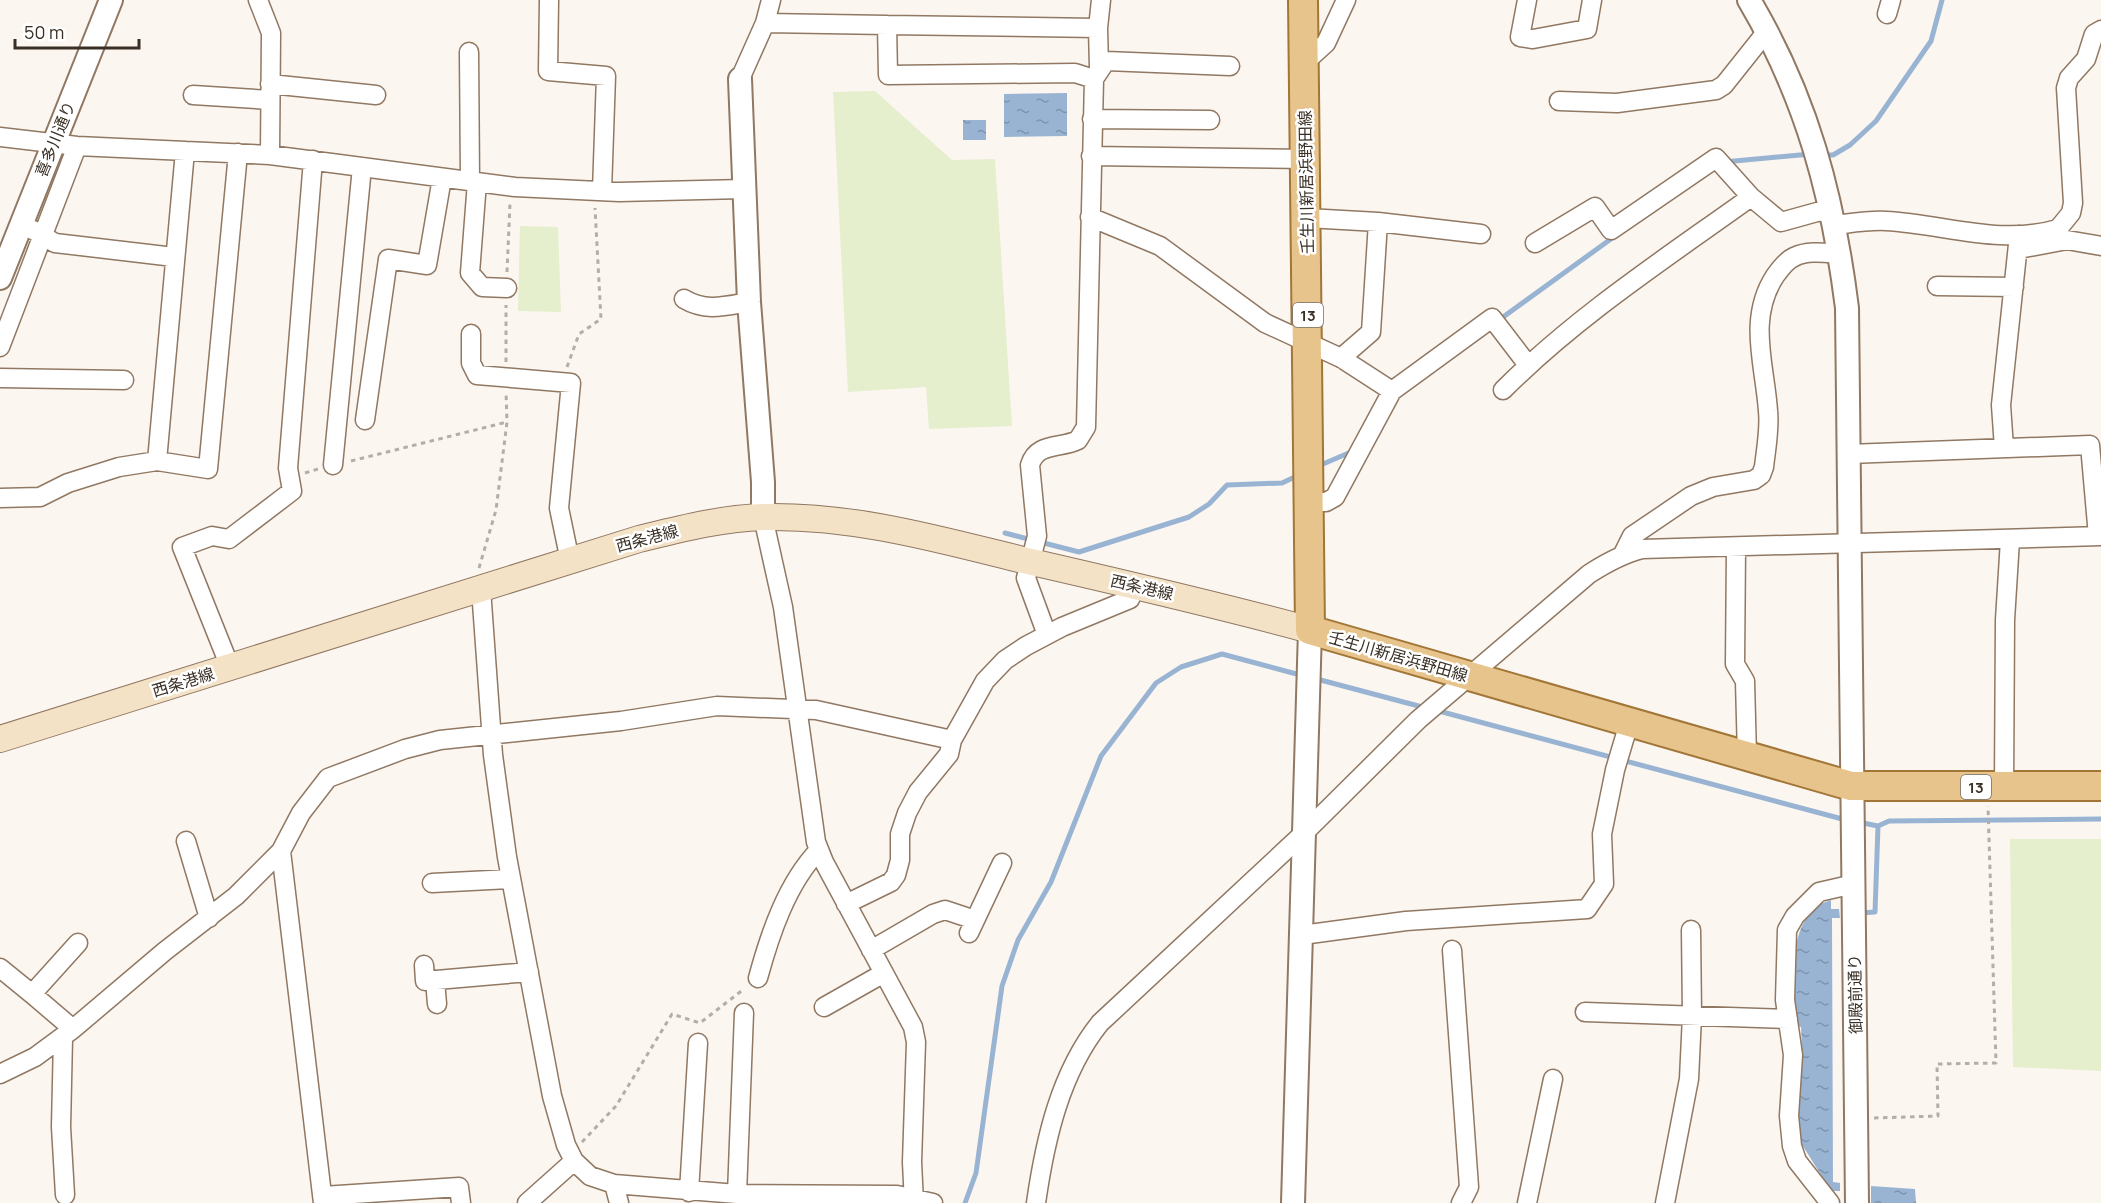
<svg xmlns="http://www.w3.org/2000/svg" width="2101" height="1203" font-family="Manrope,'Noto Sans JP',sans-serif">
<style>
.green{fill:#e5eecd}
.water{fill:url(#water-ripples)}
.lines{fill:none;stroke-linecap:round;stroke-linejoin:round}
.stream{stroke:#99b4d3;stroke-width:5}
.minor-casing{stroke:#907862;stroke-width:21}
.tertiary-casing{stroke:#907862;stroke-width:26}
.secondary-casing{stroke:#907862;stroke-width:28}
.primary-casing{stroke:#a17637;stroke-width:32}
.path{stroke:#b5ada6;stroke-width:3;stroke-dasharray:4.5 4.5;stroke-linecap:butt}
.minor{stroke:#fff;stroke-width:18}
.tertiary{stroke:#fff;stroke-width:22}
.secondary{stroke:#f4e2c6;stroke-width:26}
.primary{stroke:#e8c48d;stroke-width:28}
.labels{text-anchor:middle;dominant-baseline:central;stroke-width:5;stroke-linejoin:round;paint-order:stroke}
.shield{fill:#fff;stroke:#746d66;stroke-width:1.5}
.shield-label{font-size:15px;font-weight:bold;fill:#392f25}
.street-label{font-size:16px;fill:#392f25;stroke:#fff}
</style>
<defs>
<pattern id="water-ripples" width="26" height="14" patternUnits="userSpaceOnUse" patternTransform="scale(1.5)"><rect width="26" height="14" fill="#99b4d3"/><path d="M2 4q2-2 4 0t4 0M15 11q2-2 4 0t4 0" fill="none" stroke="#7e93ab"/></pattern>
</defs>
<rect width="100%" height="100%" fill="#fcf6f1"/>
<path class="green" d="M875,91L952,160L995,159L1012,426L929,429L926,387L848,392L833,92Z
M520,226L558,227L561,312L518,311Z
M2010,839H2101V1071L2013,1067Z"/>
<path class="water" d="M1067,93V136L1004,137V94Z
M963,120H986V140H963Z
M1831,900V909H1839L1840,918H1832L1833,1182L1840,1183V1191H1831L1801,1143L1798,1116L1799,1050H1802L1801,1027L1797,1026C1793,988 1784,913 1831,900Z
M1871,1186L1915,1189L1916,1203H1871Z"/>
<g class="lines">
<path class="stream" d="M1823,155H1833L1850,145L1876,121L1931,41L1942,0
M1724,162L1811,154
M1499,320L1615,236
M1316,467L1351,452
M1005,533L1079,552L1189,517L1209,504L1227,485L1282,483L1299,475
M1313,678L1426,708
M1435,710L1846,820
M1858,822L1878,826L1889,821L2101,819
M1860,913L1875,912L1878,826
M965,1203L976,1173L1002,986L1018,940L1051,882L1101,756L1156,683L1181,667L1222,654L1304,676"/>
<defs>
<path id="minor" d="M258,0L271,33L270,155
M549,0L548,71L606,76L602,191
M1527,0L1520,37L1533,39L1587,29L1592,0
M1887,14L1891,0
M765,23L887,25L888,75L1075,73L1094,79L1086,427L1078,440C1060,449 1037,442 1030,465L1037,536L1026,578L1047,635
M887,25L1098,28
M469,52L470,181
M1304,63L1326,43L1346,0
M1099,68L1098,28L1101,0
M740,79L765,23L771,0
M1094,79L1106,61L1230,66
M270,84L376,95
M193,95L270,100
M1559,101L1617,103L1716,90L1724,85L1767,31
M1092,119L1210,120
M0,137L77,146L270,155L515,187L619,192L743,189
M185,151L157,461L208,469L238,153
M1091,156L1306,159
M477,182L470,273L482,287L507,288
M1090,217L1160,246L1265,323L1341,358L1392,391
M1307,218L1378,222L1481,234
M1835,225C1852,223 1869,220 1886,221C1944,224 2000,246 2058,229L2071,213L2073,203L2066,88L2069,78L2086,59L2094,34L2101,30
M33,230L55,243L174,257
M1535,243L1595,207L1611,230L1716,158L1751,197L1781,222L1817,212L1832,211
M2019,249L2067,240L2101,246
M1937,286L2014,287
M684,299C706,312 725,306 749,302
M471,334V363L477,375L571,383L559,508L570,561
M0,347L77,146
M1341,358L1371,332L1378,222
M0,378L124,380
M1503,390C1577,316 1666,258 1751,197
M365,420L388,259L427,265L442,178
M2004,448L2001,405L2019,235
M1849,454L2090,445L2098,536
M333,465L362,167
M0,498L40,497L68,483L119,467L157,461
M1311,502H1326L1335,497L1392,391L1492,318L1528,365
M763,517L783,607L816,842L824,862L913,1027L916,1042L912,1162L914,1203
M1736,547L1735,664L1745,681L1747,757
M1623,554L1632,536L1691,496L1713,487L1754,480L1761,475L1764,467C1766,449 1770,429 1768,411C1765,365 1747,319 1775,276C1780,269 1787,260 1794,257C1808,250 1826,253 1840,254
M481,589L493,755L507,857L552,1096L566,1145L574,1161L590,1176L614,1184L737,1194L897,1195L933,1203
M230,667L182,547L212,536L229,539L292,491L288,468L313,160
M2004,787L2005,620L2010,540
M186,841L209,918
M281,851L323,1203
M432,883L511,879
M846,904L891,882L896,875L900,860V834L907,813L918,792L949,754L952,740L985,681L1005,660L1026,646L1062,627L1130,599L1135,586
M969,933L1002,863
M1302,935L1406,921L1587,909L1604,884L1602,834L1615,770L1629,723
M871,950L933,914L945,910L975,920
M1452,950L1469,1187L1461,1203
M424,965L425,981L529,972
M0,968L32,994L78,943
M758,978C770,934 787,883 819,850
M435,980L437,1004
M32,994L73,1029
M824,1007L884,973
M1585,1012L1788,1019
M63,1038L61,1127L65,1195
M0,1074L35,1057L73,1029L165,951L236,896L281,851L301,813L328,778L405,749L440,740L621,721L717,706L816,710L952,740
M614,1184L619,1203
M689,1192L698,1043
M737,1194L744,1013
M323,1196L459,1187L461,1203
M527,1203L574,1161
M1036,1203C1045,1140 1060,1073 1100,1023L1305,832L1418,720L1589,574C1606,563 1622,554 1642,549L2101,536
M1527,1203L1553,1079
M1665,1203L1689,1079L1692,1016L1691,930
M1830,1203L1797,1161L1792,1146L1789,1116L1793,1055L1785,1000L1787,930L1795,916L1819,892L1854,884"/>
<path id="tertiary" d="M1749,0C1807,98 1833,196 1847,308L1857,1203
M740,79L749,302L763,482V517
M0,278L111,0
M1293,1203L1310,630"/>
<path id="secondary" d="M0,739L639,539C680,529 722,518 764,517C853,515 938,539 1023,560C1119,582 1215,604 1310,630"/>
<path id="primary" d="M1303,0L1310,630L1851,786H2101"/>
</defs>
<use href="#minor" class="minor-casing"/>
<use href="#tertiary" class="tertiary-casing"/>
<use href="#secondary" class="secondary-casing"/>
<use href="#primary" class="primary-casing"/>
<path class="path" d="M507,272L510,203
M506,362V305
M567,367L579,334L601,319L595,208
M351,461L507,422
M305,473L318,469
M479,568L496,510L507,422L506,392
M1874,1118L1938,1116L1937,1064L1996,1063L1988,806
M582,1142L616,1106L672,1014L700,1023L744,989"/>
<use href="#minor" class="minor"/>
<use href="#tertiary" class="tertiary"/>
<use href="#secondary" class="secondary"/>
<use href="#primary" class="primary"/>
</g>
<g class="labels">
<g class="shield">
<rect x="1293" y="303" width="30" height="24" rx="4.5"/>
<rect x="1961" y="775" width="30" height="24" rx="4.5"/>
</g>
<g class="shield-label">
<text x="1308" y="315">13</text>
<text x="1976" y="787">13</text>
</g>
<g class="street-label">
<text transform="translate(55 139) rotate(-68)">喜多川通り</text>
<text transform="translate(1306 182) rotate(-91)">壬生川新居浜野田線</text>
<text transform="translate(647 538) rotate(-15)">西条港線</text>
<text transform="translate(1142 587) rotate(13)">西条港線</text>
<text transform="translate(1398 656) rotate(16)">壬生川新居浜野田線</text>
<text transform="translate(183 682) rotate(-17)">西条港線</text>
<text transform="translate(1855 994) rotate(-91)">御殿前通り</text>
</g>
</g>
<path d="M15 39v9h124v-9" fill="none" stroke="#392f25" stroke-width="3"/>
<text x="24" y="39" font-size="18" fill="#392f25" stroke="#ffffff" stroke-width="4.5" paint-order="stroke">50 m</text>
</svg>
